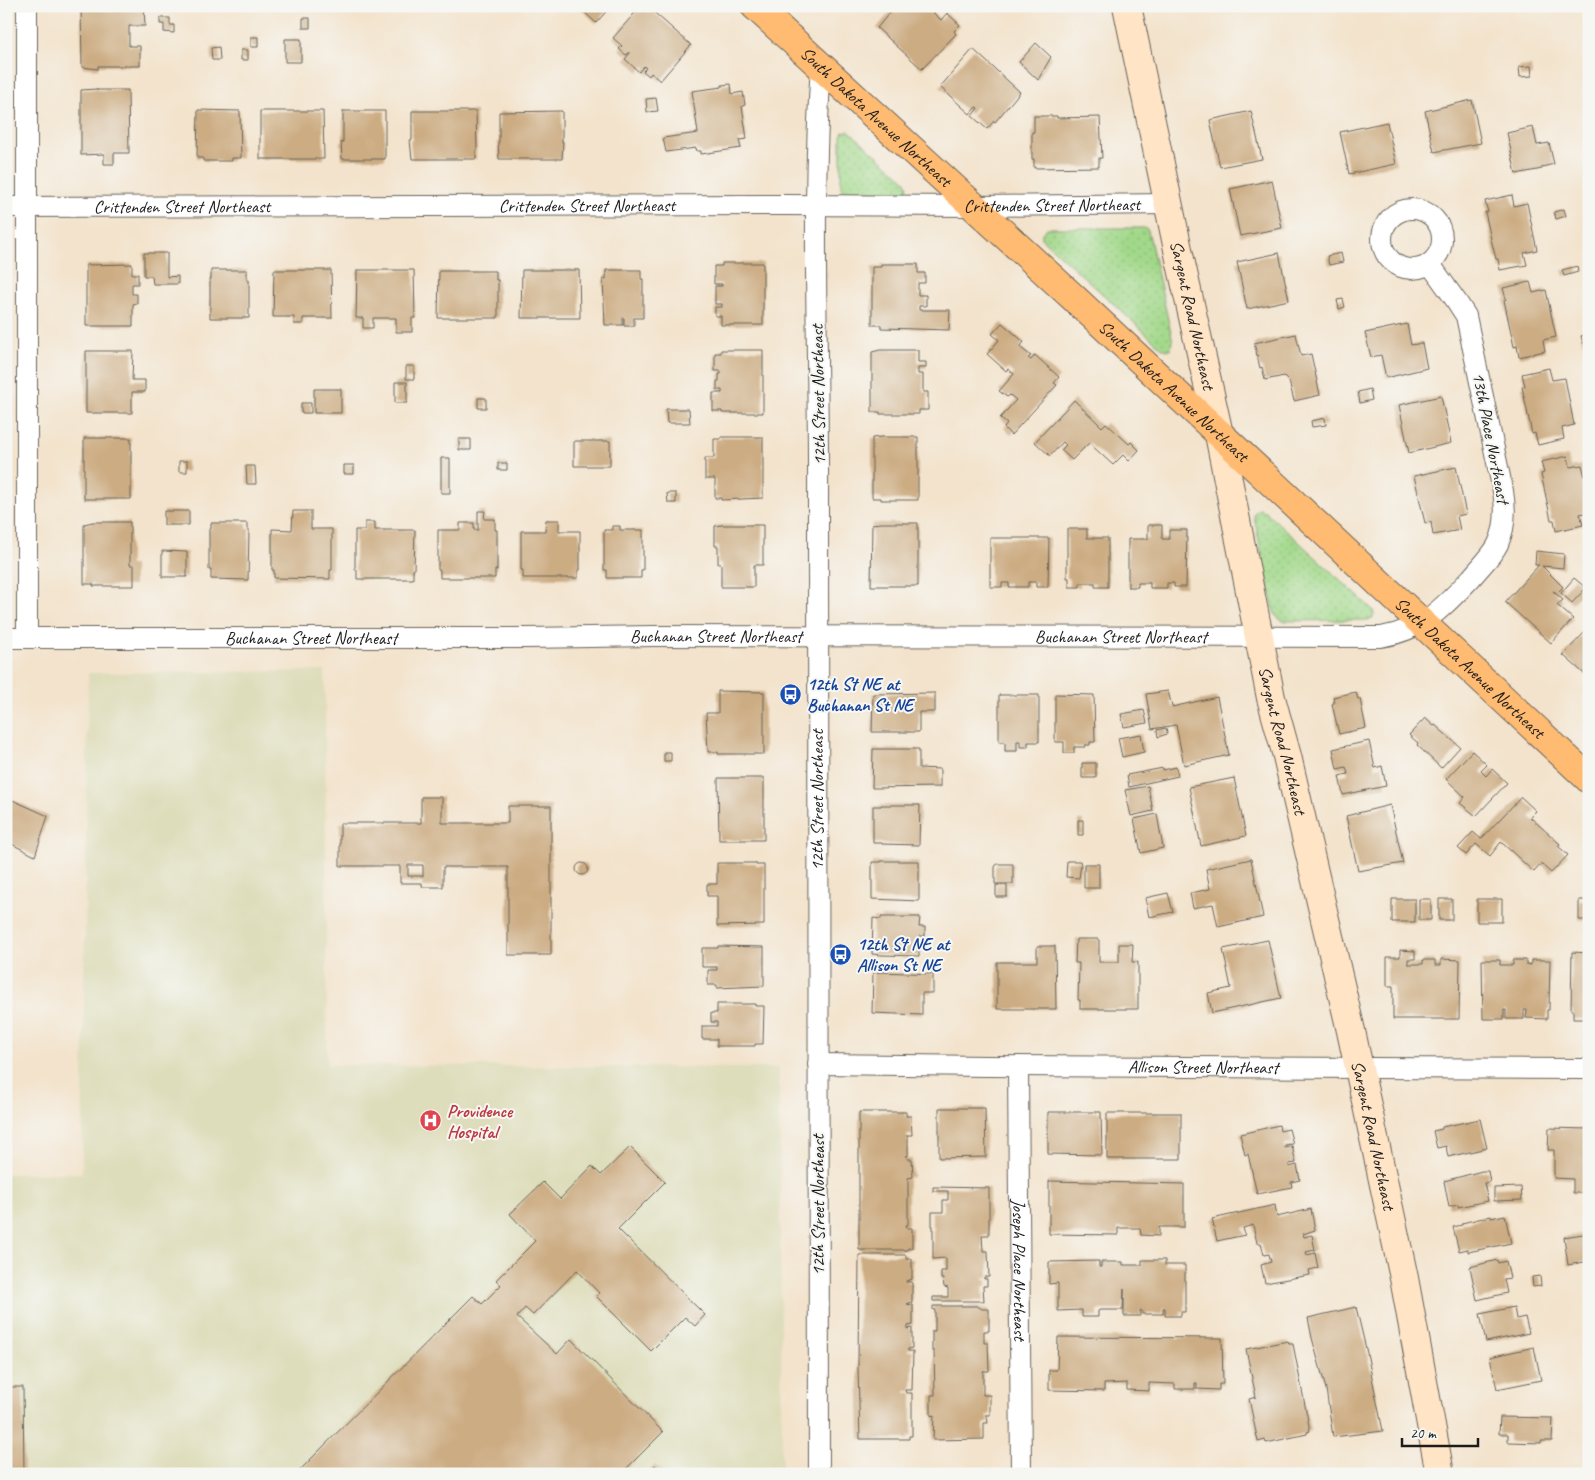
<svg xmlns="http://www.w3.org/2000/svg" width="1595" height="1480" font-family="Caveat,sans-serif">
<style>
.built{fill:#deddbb}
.grass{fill:url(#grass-dots);stroke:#5e7a52}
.building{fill:#ccac82;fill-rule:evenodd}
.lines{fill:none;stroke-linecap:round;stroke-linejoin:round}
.street-casing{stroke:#67625a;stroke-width:22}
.secondary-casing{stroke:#67625a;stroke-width:30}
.primary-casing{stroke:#67625a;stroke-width:30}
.street{stroke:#fff;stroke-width:20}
.secondary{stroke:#ffe4c6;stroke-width:28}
.primary{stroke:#ffbb71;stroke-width:28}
.labels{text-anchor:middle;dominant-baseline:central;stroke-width:4;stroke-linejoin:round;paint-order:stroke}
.street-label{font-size:18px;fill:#1c1c1c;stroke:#f6f6f2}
.transit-label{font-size:18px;font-weight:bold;fill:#164399;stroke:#f6f6f2;text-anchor:start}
.health-label{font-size:18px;font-weight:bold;fill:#be3a42;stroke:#f6f6f2;text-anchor:start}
</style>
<defs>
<pattern id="grass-dots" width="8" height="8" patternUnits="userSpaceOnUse" patternTransform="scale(1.25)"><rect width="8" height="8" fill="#a1d889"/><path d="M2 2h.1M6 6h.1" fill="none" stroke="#8ab976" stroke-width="1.8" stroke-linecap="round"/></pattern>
</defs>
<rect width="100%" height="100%" fill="#f6f6f2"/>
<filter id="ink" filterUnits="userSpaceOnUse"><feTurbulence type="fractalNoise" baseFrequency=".02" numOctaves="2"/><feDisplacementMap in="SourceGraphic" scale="10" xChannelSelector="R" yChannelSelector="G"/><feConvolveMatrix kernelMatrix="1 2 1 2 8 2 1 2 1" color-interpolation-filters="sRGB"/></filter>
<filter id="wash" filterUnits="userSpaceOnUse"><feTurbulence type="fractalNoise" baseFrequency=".0096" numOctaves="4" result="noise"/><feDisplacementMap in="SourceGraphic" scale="20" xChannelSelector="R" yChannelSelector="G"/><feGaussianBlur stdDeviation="1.12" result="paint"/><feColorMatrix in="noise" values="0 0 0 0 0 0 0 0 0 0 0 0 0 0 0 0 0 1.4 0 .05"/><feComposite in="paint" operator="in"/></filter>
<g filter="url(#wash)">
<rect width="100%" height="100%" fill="#f3e3cc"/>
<path class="built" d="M325,671L327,1065L779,1068L782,1474H6V1174L82,1173L88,673Z"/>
<path class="grass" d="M849,131L906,181L908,187L905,192L851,193L844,191L841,185V136L843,132Z
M1047,228H1144L1148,230L1173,342L1171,348L1167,350L1162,348L1042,239V233Z
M1259,509L1265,511L1373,610L1374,615L1372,619L1368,620L1283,621L1277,617L1274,612L1254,517V513Z"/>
<g id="blocks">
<path class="building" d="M81,6H144L145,26H129V46H140V66H98V69L82,67Z
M578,6H611L596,23Z
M647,6L691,45L660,81L651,73L649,76L643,71L646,68L644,66L639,72L625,59L630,53H629L626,55L619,49L622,46L613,38L639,8L642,11Z
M895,6H926L941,20L947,13L960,25L954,31L956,34L922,69L877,28Z
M160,18H170V25H174V33L164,32V24H160Z
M303,18H310V28H303Z
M251,37H258V47H251Z
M285,39H301V62H285Z
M1036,43L1051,57L1038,80L1019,62Z
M219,47L220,60H212L211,48Z
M973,49L1020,92L995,122L994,121L987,129L972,116L978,108L976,107L970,114L940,87Z
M241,50H248V60H241Z
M1531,66L1532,76L1520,77L1519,67Z
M731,84L732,94L743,92L745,105L742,106L747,139L739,140L741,148L701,154V151H697L696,148L666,152L663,138L698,133L692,91L722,87V85Z
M97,89V90H128L129,153H114V164H104V154L81,155V90Z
M656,98L658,111L647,112L646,99Z
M1472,100L1481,143L1434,152L1425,111Z
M198,110L240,111L241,158H232V161H203V158H197Z
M260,111H323L324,159H260Z
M343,111H385V159H342L341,142H343Z
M412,111H476L477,150H476V159H412L410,140H412Z
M562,111V142H563L562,159H499L498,142H499V112Z
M1251,111L1262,159L1220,167L1210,120Z
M1034,116H1057V118L1100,117L1102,158H1099V167L1034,168V159H1032V132H1034Z
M1387,122L1396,164L1349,174L1340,132Z
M1533,127L1537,145L1549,143L1554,164L1542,167V169L1516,174L1507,133Z
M1272,180L1282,228L1240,236L1230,189Z
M1512,195L1514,206L1527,203L1537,250L1524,253L1527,265L1500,270L1498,259H1496L1491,239L1485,212H1488L1485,201Z
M1564,209L1566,216L1556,219L1554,212Z
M144,253H167V277L178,276V284H153L152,276H144Z
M1279,253L1289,300L1247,309L1237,262Z
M1341,253L1343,262L1329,265L1327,256Z
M722,263H763V325H721V316H715V307H722V304H715V286H722V284H714V266H722Z
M132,264V274H138V284H132V294H137V303L133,304V326H86V265Z
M881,264H918V273H925V283H918V295H926V306H919V310H950L949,330L881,328V325H872V267H881Z
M1577,266L1578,272L1564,276L1562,270Z
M211,270H247V280H249V318H210V279H211Z
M274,270H331L332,318H303V324H294V317H273Z
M357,270H414L415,318H412V332H396V318H373V328H363V318H356Z
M522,270H579L580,318H521Z
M606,270H641V279H643V318H634V326H624V318H623V325H605L603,279H606Z
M439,271H496V280H498V318H438Z
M1530,282L1533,293L1546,290L1556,337L1543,340L1545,351L1519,357L1517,346L1514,347L1504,300L1506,299L1503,288Z
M1343,299L1345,307L1339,309L1337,300Z
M1002,323L1024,342L1020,347L1031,356L1028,358L1031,360L1035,355L1059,377L1054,383L1057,385L1011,435L1004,428L1007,424L1000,418L1016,400L1010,395L1007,397L999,391L1014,374L1008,369L1006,371L987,354L999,340L992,334Z
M1407,324L1411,345L1422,343L1427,368L1386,378L1381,355L1371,357L1365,333Z
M1589,333V341L1583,343L1581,336Z
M1296,334L1301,356L1311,354L1320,395L1294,401L1289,381L1284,376L1265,380L1262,367L1260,368L1254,343Z
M721,350H763V413H722V411H713V393H722V390H717V381H719V374H721V371H715V353H721Z
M880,350H918V362H926V368H918V374H923V392H928V410H919V414H880V412H872V352Z
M86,351H133L132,380H145V392H132V413H86Z
M406,366H414V379H406Z
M1549,368L1552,380L1565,378L1574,425L1562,428L1564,439L1538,445L1535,433L1532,434L1522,387L1525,386L1522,374Z
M395,382H407V403H395Z
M314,389H341V413H314Z
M1370,389L1372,400L1360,403L1358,392Z
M1441,396L1451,443L1409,453L1399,405Z
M478,398H486V408H478Z
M1074,400L1102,427L1106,423L1129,444L1131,442L1139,450L1129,461L1123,455L1113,465L1089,443L1072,460L1061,450L1066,445L1063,442L1050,456L1035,442Z
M301,403H311V413H301Z
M666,409H689L690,423H667Z
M1325,418L1326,425L1312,427L1311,421Z
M721,437H763V498L721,500V498H715V479H705V458H714V439H721Z
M881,437H918V500H881V498H872V438Z
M84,438H131V499H84Z
M459,439H471V450H459Z
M574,441H610V466H574Z
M1568,456L1570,467L1582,465L1589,493V512L1580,514L1583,525L1556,531L1554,520H1551L1541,474L1544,473L1541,462Z
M441,458H450V493H441Z
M179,461H187V472H179Z
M498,463H507V470H498Z
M344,465H354V474H344Z
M246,466H255L256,484H247Z
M1456,467L1466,514L1457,516L1460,530L1433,535L1431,522L1425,523L1414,476Z
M667,493H676V503H668Z
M164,511H189V525H164Z
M293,511H311V529H332V570H330V579L274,578V570H272V529L292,530Z
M478,511H485L484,519H495V530H497V570H495V578H440V570H438V530H460V523H474V530H478Z
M546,520H559V531H580V570H578V578H523V570H521V531H545Z
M93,522H130V565H134V586H93V584H84V524Z
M365,522H375V530H415L414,570H413V579H357V570H355V530H365Z
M211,523H247V529H249L248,580L211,579V570H209V529H211Z
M881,523H918V586H871L872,524Z
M721,525H763V565H754V587H721V564H718V546H715V526Z
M1148,525H1162V539H1169V530H1187L1186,587H1174V583H1167V588H1150V583H1138V587H1128V539H1148Z
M612,526H620V530H643V570H641V578H607V570H604V530H612Z
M1067,529H1087V538H1108V587H1095V583H1080V587H1069V578H1067Z
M990,538H1049L1048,587H1036V582H1028V587H1009V583H1002V587H990Z
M162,551L187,552V577H162Z
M1536,551L1564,554L1563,568L1542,566L1563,587L1557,593L1553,591L1563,600L1557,605L1573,619L1551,643L1505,602L1539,565H1535Z
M1574,578L1586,588L1572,603L1561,593Z
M1586,631L1589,634V678L1563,655Z
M718,691L764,692V754H718V752H708L706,713H718Z
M1168,691L1172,707L1217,697L1229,755L1184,765L1176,725L1152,729L1146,694Z
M1356,692L1358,699H1360L1366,728L1339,734L1332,704L1334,703L1333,697Z
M935,693V712H919V732H872L873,694Z
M1055,694L1094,695L1095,742H1090V745H1085V747H1074V753H1064V742H1055Z
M999,695H1039V742H1028V747H1020V741H1017V751H1005V742H999Z
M1144,710L1147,723L1124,727L1121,714Z
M1425,718L1434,726L1435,725L1460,747L1441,768L1417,745L1418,743L1409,735Z
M1166,728L1167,734L1158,737L1157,730Z
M1141,734L1144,752L1122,757L1118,738Z
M1369,741L1375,768L1382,766L1386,786L1343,795L1339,776L1348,774L1346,767L1337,769L1333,749Z
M873,749H919V768L940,769V787L872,788Z
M1472,751L1487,765L1481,771L1486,776L1492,769L1507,783L1476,816L1460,803L1465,797L1446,779Z
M664,752H671V761H664Z
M1082,763H1096V778H1082Z
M1176,767L1178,776L1129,787L1127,775L1163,768V770Z
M718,778H764V840H719Z
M1234,778L1246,836L1201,846L1189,787Z
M1148,786L1153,811L1131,816L1125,790Z
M6,797L48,816L35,856L6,841Z
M421,797H442V823H508V806H551V955H508V867H443V887H422V883H400V866H340V823H421ZM408,865H423V876H408Z
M1521,797L1536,811L1530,817L1560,844L1558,846L1568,855L1551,873L1541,864L1534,872L1501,842L1490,856L1476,844L1466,855L1458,848L1473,832L1481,839Z
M881,805H920L919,845L882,844V843H873V806H881Z
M1390,805L1403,863L1358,871L1346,816Z
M1157,814L1163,848L1141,853L1134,819Z
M1078,820H1083V835H1078Z
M1251,859L1263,917L1218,927L1213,904L1193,908L1190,893L1210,889L1206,869Z
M881,861H919V901L872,899V862H881Z
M1067,861H1080L1081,865L1079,878L1066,877Z
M576 869a6 6 0 1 1 12 0a6 6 0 1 1-12 0Z
M717,863H756V865H764V925L717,926V896H707V884H717Z
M997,864H1013V884H995V867Z
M1084,864H1099V888H1084Z
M996,885H1007V897H996Z
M1168,893L1173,912L1149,917L1145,898Z
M1392,899H1415V922H1392Z
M1419,899H1431V920H1419Z
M1439,899H1452V920H1439Z
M1477,899H1502V922H1477Z
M1579,900H1589V920H1579Z
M881,917H920L919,927H925V936H919V956L881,955L872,954L873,918L881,919Z
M1076,939H1099V962H1119V944H1133L1132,962H1138V1009H1080V1000H1078L1079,963H1075Z
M1268,940L1281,998L1212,1013L1208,993L1231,988L1223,949Z
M718,946L764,947V986L717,988V985H708V970H717V967H702V948H718Z
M1037,946H1055L1056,1009H997V962H1037Z
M1400,950L1415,951V959H1408V964H1423V960H1435V965H1441V959L1460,960L1459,1019H1393V986H1387V957H1400Z
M1572,952L1589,953V1019H1573V1010H1571Z
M1482,960H1500V965H1513V960H1526V964L1531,965V960H1550L1549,1010H1547V1019L1526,1018L1527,1010H1524V1019H1506V1010H1504V1019H1483Z
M881,972L933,974V993H922V1015L872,1013L873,973Z
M717,1004H755V1006H764L763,1044H755V1046H717V1039H702V1026H717V1022H711V1013H717Z
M939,1108H985L986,1157L939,1158Z
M859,1112H906V1116H911L912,1135H907V1137H908V1156H906L907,1159H912L913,1177L908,1178V1225H906L907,1228H912V1248H908V1250H859Z
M1048,1112H1101L1102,1155L1048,1154Z
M1107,1113H1181V1159H1107Z
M1480,1119L1487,1148L1448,1157L1446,1146L1437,1148L1433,1131L1442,1129V1127Z
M1279,1125L1280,1131L1289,1129L1293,1144L1285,1145V1148L1292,1146L1296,1163L1289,1164V1167L1297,1165L1300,1180L1291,1182L1292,1187L1257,1194L1248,1154L1245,1155L1240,1134Z
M1549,1128L1589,1129V1193H1573V1179L1554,1178V1150H1548Z
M630,1147L665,1182L618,1229L705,1315L695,1326L685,1317L651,1351L596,1296L599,1293L577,1270L533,1315L525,1308L517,1317L557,1354L571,1339L663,1432L621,1474H296L473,1296L482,1304L501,1285L496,1280L535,1241L510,1214L543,1182L560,1199L592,1166L601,1175Z
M1482,1171H1488L1490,1182L1484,1183L1488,1201L1458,1207V1205L1449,1207L1444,1181Z
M1049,1181L1184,1184V1227H1159V1236L1141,1235L1140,1228H1118V1235L1049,1234Z
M933,1187L989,1188V1235H982L983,1251H988L989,1277H984V1279H987V1286H983L984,1301H933V1297H948V1288L944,1287L943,1279H941V1271H946V1258L933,1259V1226H932V1212H943V1200H948V1191H933Z
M1521,1187L1522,1200L1494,1201V1188Z
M1275,1205L1277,1217L1311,1209L1315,1230L1303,1234L1304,1237L1312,1235L1315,1250L1306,1252L1307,1255L1315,1253L1318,1268L1309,1270L1310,1275L1265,1283L1261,1265L1271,1262L1269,1254L1264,1255L1261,1243H1257L1253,1225L1243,1228L1245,1235L1217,1241L1212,1219Z
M1505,1215L1511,1243L1468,1252V1249L1459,1251L1453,1227L1462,1225V1223L1491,1216V1218Z
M1589,1233V1261L1568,1265L1564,1237Z
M859,1255H906V1259H912V1279L906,1281V1282H912V1302L907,1304L913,1305V1325L908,1326V1329L912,1328V1348L908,1349V1351H913L912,1390H905L906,1393H912V1436H909V1439H860L858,1368Z
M1142,1260H1165V1265H1185V1312H1181V1316H1165V1308H1163V1314H1142V1311L1140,1310V1316H1124V1289L1123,1310H1100L1098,1311V1317H1082V1310L1058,1311V1283L1049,1284V1262L1099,1261V1267H1101V1262H1123V1265H1142Z
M1497,1260L1498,1263L1506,1261L1510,1278L1504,1279L1507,1293L1477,1300L1470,1267Z
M1540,1276L1541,1286L1533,1287L1532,1277Z
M933,1306H977L982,1309H989V1331H984V1343H988L989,1371H983V1395H990V1415H985L987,1416L988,1423H984V1439L933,1440L934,1415L931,1416V1395H935L934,1350L932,1351V1331H935V1310H933Z
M1356,1307L1367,1353L1383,1431L1333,1437L1326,1389L1312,1338L1308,1318Z
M1514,1307L1516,1319L1525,1317L1529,1333L1486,1342L1480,1314Z
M1058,1337L1222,1338L1223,1384H1219V1390L1197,1389V1383H1195V1389H1175V1384L1149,1383V1391L1127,1390V1383L1104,1384V1391L1049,1390V1370H1057Z
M1288,1341L1289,1344H1293L1310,1431L1307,1432V1434L1266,1443L1265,1440L1258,1442L1249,1399L1256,1397L1246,1349Z
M1534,1347L1541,1380L1497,1389L1490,1357Z
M6,1387H23L24,1474H6Z
M1500,1417L1553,1418L1552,1441H1541V1443L1508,1442V1434H1499Z
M655,1465L663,1473L646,1474Z"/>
</g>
</g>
<g filter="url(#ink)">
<use href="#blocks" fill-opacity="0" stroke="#67625a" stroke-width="1"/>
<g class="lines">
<defs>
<g id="street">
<path d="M27,6V638"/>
<path id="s1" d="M6,207L784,205L974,206L1169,204"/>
<circle cx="1412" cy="239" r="30"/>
<path id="s2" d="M6,638H528L653,636L1381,637C1423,630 1444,607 1472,577C1481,566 1492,556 1498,544C1506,527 1506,509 1503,491L1466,316L1457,302L1430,264"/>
<path id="s3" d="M818,1064L987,1066L1589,1069"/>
<path id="s4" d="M1018,1066L1021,1474"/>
<path id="s5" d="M819,1474C817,1151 816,828 818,504C819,358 811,212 821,66"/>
</g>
<g id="secondary">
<path id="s6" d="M1127,6L1180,259L1219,434L1271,698L1287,756L1351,1031L1404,1278L1440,1474"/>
</g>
<g id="primary">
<path id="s7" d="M755,6L1075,299L1589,779"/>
</g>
</defs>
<use href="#street" class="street-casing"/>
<use href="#secondary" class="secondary-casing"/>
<use href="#primary" class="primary-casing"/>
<use href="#street" class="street"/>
<use href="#secondary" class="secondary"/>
<use href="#primary" class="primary"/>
</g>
</g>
<defs>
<symbol id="bus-disc" viewBox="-11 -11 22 22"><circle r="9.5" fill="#1a4fb4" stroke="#f6f6f2"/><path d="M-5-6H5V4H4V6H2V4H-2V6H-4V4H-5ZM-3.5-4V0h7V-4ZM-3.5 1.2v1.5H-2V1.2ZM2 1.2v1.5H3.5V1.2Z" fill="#fff"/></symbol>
<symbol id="hospital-disc" viewBox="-11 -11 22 22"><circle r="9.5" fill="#e0444e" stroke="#f6f6f2"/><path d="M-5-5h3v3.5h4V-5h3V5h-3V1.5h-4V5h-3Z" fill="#fff"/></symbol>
</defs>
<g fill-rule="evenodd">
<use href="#bus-disc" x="778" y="682" width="25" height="25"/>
<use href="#bus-disc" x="828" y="942" width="25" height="25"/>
<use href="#hospital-disc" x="418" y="1108" width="25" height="25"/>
</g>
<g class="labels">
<g class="street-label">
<text stroke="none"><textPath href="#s7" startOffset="164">South Dakota Avenue Northeast</textPath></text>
<text stroke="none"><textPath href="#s1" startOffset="1046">Crittenden Street Northeast</textPath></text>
<text stroke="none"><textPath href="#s1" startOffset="581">Crittenden Street Northeast</textPath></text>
<text stroke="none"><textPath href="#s1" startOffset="176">Crittenden Street Northeast</textPath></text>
<text stroke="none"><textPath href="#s6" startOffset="316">Sargent Road Northeast</textPath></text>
<text stroke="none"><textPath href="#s7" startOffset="569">South Dakota Avenue Northeast</textPath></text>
<text transform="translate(818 395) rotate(-91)">12th Street Northeast</text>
<text transform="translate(1491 438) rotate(79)">13th Place Northeast</text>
<text stroke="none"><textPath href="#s2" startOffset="710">Buchanan Street Northeast</textPath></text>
<text stroke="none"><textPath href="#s2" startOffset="1115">Buchanan Street Northeast</textPath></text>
<text stroke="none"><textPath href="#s2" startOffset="305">Buchanan Street Northeast</textPath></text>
<text stroke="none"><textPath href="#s7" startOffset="974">South Dakota Avenue Northeast</textPath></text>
<text stroke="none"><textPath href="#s6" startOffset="751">Sargent Road Northeast</textPath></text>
<text stroke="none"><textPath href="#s5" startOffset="674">12th Street Northeast</textPath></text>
<text stroke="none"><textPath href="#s3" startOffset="385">Allison Street Northeast</textPath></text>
<text stroke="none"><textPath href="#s6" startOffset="1156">Sargent Road Northeast</textPath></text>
<text transform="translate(818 1205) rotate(-90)">12th Street Northeast</text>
<text stroke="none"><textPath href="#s4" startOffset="204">Joseph Place Northeast</textPath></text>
</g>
<g class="transit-label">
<text x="807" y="684">12th St NE at<tspan x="807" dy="21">Buchanan St NE</tspan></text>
<text x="857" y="944">12th St NE at<tspan x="857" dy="21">Allison St NE</tspan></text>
</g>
<g class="health-label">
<text x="447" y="1111">Providence<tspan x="447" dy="21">Hospital</tspan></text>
</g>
</g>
<rect width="1595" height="1480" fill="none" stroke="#f6f6f2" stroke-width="25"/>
<path d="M1402 1438v8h76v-8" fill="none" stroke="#1c1c1c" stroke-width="2.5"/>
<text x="1410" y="1438" font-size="15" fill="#1c1c1c" stroke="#f6f6f2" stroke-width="4" paint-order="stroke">20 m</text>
</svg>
